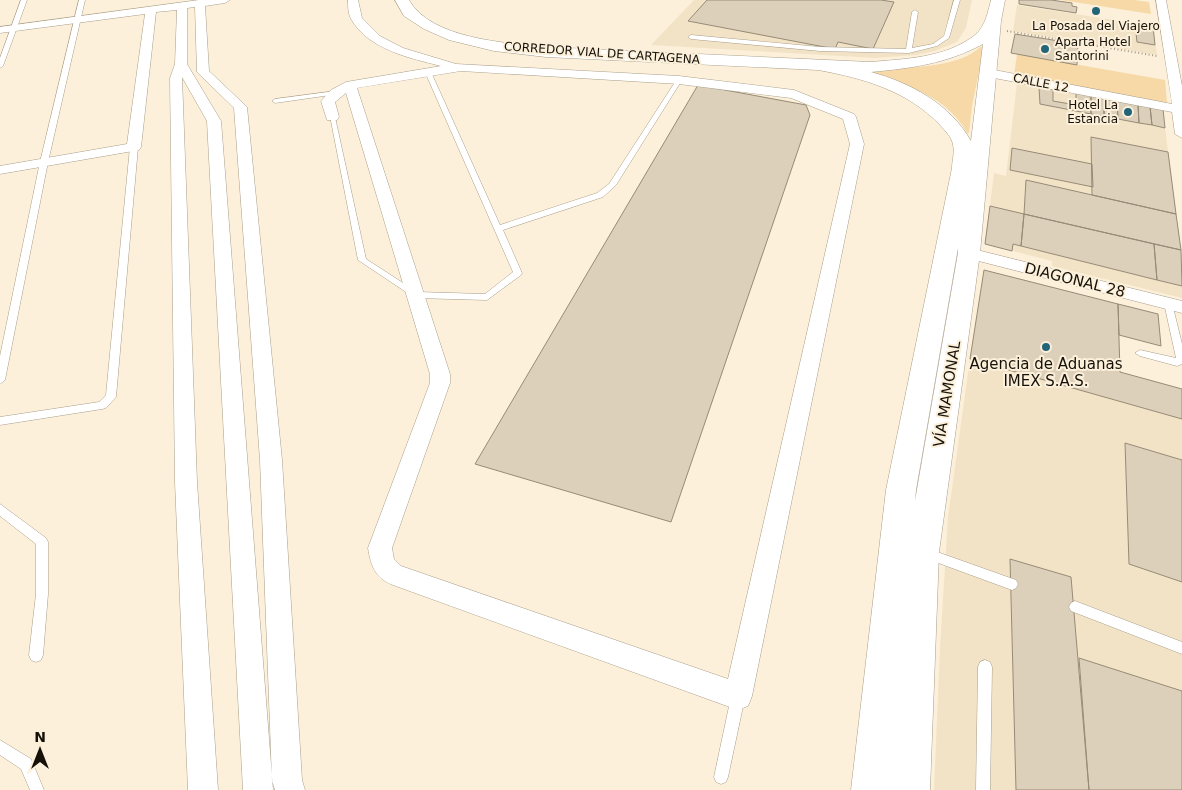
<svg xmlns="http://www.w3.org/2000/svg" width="1182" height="790" font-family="'DejaVu Sans',sans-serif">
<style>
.built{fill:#f3e3c6}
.green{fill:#f6d9a7}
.building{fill:#dcd0ba;stroke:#968b77}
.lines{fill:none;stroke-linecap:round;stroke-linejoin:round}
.lane-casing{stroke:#a99e8a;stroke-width:1}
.street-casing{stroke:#a99e8a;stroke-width:1}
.primary-casing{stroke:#a99e8a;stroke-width:1}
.path{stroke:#a29a89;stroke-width:2;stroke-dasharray:1 2.5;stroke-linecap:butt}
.lane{fill:#fff;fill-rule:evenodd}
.street{fill:#fff;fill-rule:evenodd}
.primary{fill:#fff;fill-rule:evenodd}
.poi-dot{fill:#236578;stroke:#fcf0da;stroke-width:2}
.labels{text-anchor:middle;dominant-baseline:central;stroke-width:4;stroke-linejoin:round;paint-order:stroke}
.far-poi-label{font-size:12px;fill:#151109;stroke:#fcf0da}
.far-street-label{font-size:12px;fill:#151109;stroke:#fcf0da}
.street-label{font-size:15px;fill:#151109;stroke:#fcf0da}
.poi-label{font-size:15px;fill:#151109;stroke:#fcf0da}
</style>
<rect width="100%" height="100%" fill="#fcf0da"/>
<path class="built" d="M694,0H972L966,28L957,42L935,51L916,55L875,58L651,45Z
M1017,5L1153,26L1157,55L1013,31Z
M1017,83L1076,94V111L1165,128L1182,258V298L1052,266V261L985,244L994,173L1006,176Z
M970,359L1182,419V790H934L940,648L948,517Z"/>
<path class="green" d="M1061,0H1134L1149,2L1151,14Z
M980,47H984L972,106L969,133H967C945,91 891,80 849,68C882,68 956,72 980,47Z
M1017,54L1165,80L1167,103L1014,75Z"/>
<path class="building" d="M707,0H881L894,2L873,49L838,42L835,49L688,21Z
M1019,0H1051L1072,3V6L1077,7L1076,13L1019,4Z
M1135,24L1153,26L1155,45L1137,42Z
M1015,34L1078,44L1077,65L1011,53Z
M698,85L806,105L810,115L671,522L475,464Z
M1039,87L1053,89V101L1076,105V111L1040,104Z
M1076,93L1091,96V114L1076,111Z
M1091,96L1104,99V116L1091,114Z
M1104,99L1117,101L1118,119L1104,116Z
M1117,101L1138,105L1139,123L1118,119Z
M1138,105L1150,107L1152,125L1139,123Z
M1150,107L1163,109L1165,128L1152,125Z
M1091,137L1168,152L1176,214L1092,195Z
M1012,148L1092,164L1093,187L1010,170Z
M1026,180L1176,214L1181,250L1024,214Z
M990,206L1024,214L1021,246L1013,244L1012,251L985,244Z
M1024,214L1154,244L1157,280L1021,246Z
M1154,244L1181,250L1182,286L1157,280Z
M984,270L1118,304L1120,372L1182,389V419L970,359Z
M1118,304L1158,314L1161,346L1119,335Z
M1125,443L1182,460V582L1129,564Z
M1010,559L1071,577L1089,790H1016Z
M1079,658L1182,691V790H1089Z"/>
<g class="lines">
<defs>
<path id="lane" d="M21,0H27L3,66L0,68V58Z
M79,0H85L48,162L5,380L0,384V356L40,162Z
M954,0H960L949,38L937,46L909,53L820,51L691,39L688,37L691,35L820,47L906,49L912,12L915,10L918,12L912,48L933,44L944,36Z
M428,70L431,72L500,225L597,193L609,184L677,79L682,80L616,185L603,197L503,230L522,273L521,275L487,300L415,298L358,260L330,116L335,117L366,259L417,292L485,294L513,272L425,72Z
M336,91L338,92V94L275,103L272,101L275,99Z
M134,145L138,147L116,397L106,408L102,409L0,425V417L99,402L106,395L130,147Z
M1168,300L1172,303L1182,344V364L1177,366L1140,356L1135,353L1140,350L1176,358L1164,303Z
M0,504L46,538L48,542V594L43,655L41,660L36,662L31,660L29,655L36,594V544L0,516Z
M926,548L1016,580L1018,584L1016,588L1012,590L922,557L920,553L922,549Z
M1075,601L1182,642V654L1071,611L1069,607L1071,603Z
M985,660L990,662L992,667L990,790H976L978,667L980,662Z
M738,690L743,692L745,697L728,777L726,782L721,784L716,782L714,777L731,697L733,692Z
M0,740L31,759L44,790H30L21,769L0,755Z"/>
<path id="street" d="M199,0H230L225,3L205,6L209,71L247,107L282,460L302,780L305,790H275L272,780L260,460L234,108L197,72L195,7L187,8V64L221,121L273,790H243L207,121L182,77L197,482L218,790H188L175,482L170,78L175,64L177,10L156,12L141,147L139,150L0,174V166L127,144L145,14L0,33V27Z
M348,0H358L362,18L380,36L403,48L456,64L679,76L794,90L854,114L856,117L864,144L752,696L748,706L738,710L393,585C375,578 371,566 368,548L430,383V374L346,93L335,102L339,117L337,120H327L321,101L331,90L346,82L441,66C410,58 369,50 351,19C348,13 348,6 348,0ZM461,71L679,84L791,98L843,119L850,144L728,679L401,566L394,559L392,548L450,383V374L357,88Z
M1156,0H1166L1182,86V138L1175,134L1172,112L989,77L983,73L989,69L1172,104Z
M969,248L1182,301V313L963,257L961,253L963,249Z"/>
<path id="primary" d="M395,0H409C431,39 506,43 546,47L870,62C905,59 946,58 975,35C985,27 988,12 991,0H1005L1001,21L980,253L939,552L930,790H851L886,490L952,168C952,161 955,152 953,145C952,137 945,131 940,125C908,91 863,78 818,70L546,57L494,51L449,40L424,29L404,16ZM983,44L971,141C950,104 911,83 871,72C912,68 946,64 983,44ZM958,248V253L915,501L916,490Z"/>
</defs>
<use href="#lane" class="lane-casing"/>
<use href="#street" class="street-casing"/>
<use href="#primary" class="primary-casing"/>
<path class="path" d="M1007,31L1157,56"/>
<use href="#lane" class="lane"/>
<use href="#street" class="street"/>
<use href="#primary" class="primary"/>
</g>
<g class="poi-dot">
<circle cx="1096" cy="11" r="5"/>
<circle cx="1045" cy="49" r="5"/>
<circle cx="1128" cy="112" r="5"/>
<circle cx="1046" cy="347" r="5"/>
</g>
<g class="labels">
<g class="far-poi-label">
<text x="1096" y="26">La Posada del Viajero</text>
<text x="1055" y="42" text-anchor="start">Aparta Hotel<tspan x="1055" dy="14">Santorini</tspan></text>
<text x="1118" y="105" text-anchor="end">Hotel La<tspan x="1118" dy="14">Estancia</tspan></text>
</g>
<g class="far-street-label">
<text transform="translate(602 53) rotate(4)">CORREDOR VIAL DE CARTAGENA</text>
<text transform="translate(1041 83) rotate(11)">CALLE 12</text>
</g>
<g class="street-label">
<text transform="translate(1075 280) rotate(14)">DIAGONAL 28</text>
<text transform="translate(947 394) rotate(-81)">VÍA MAMONAL</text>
</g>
<g class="poi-label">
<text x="1046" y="364">Agencia de Aduanas<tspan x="1046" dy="17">IMEX S.A.S.</tspan></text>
</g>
</g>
<g transform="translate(40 750)" stroke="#fcf0da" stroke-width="4" paint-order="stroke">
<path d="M0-4L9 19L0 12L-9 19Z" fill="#151109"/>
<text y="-8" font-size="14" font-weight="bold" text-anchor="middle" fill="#151109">N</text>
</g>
</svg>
